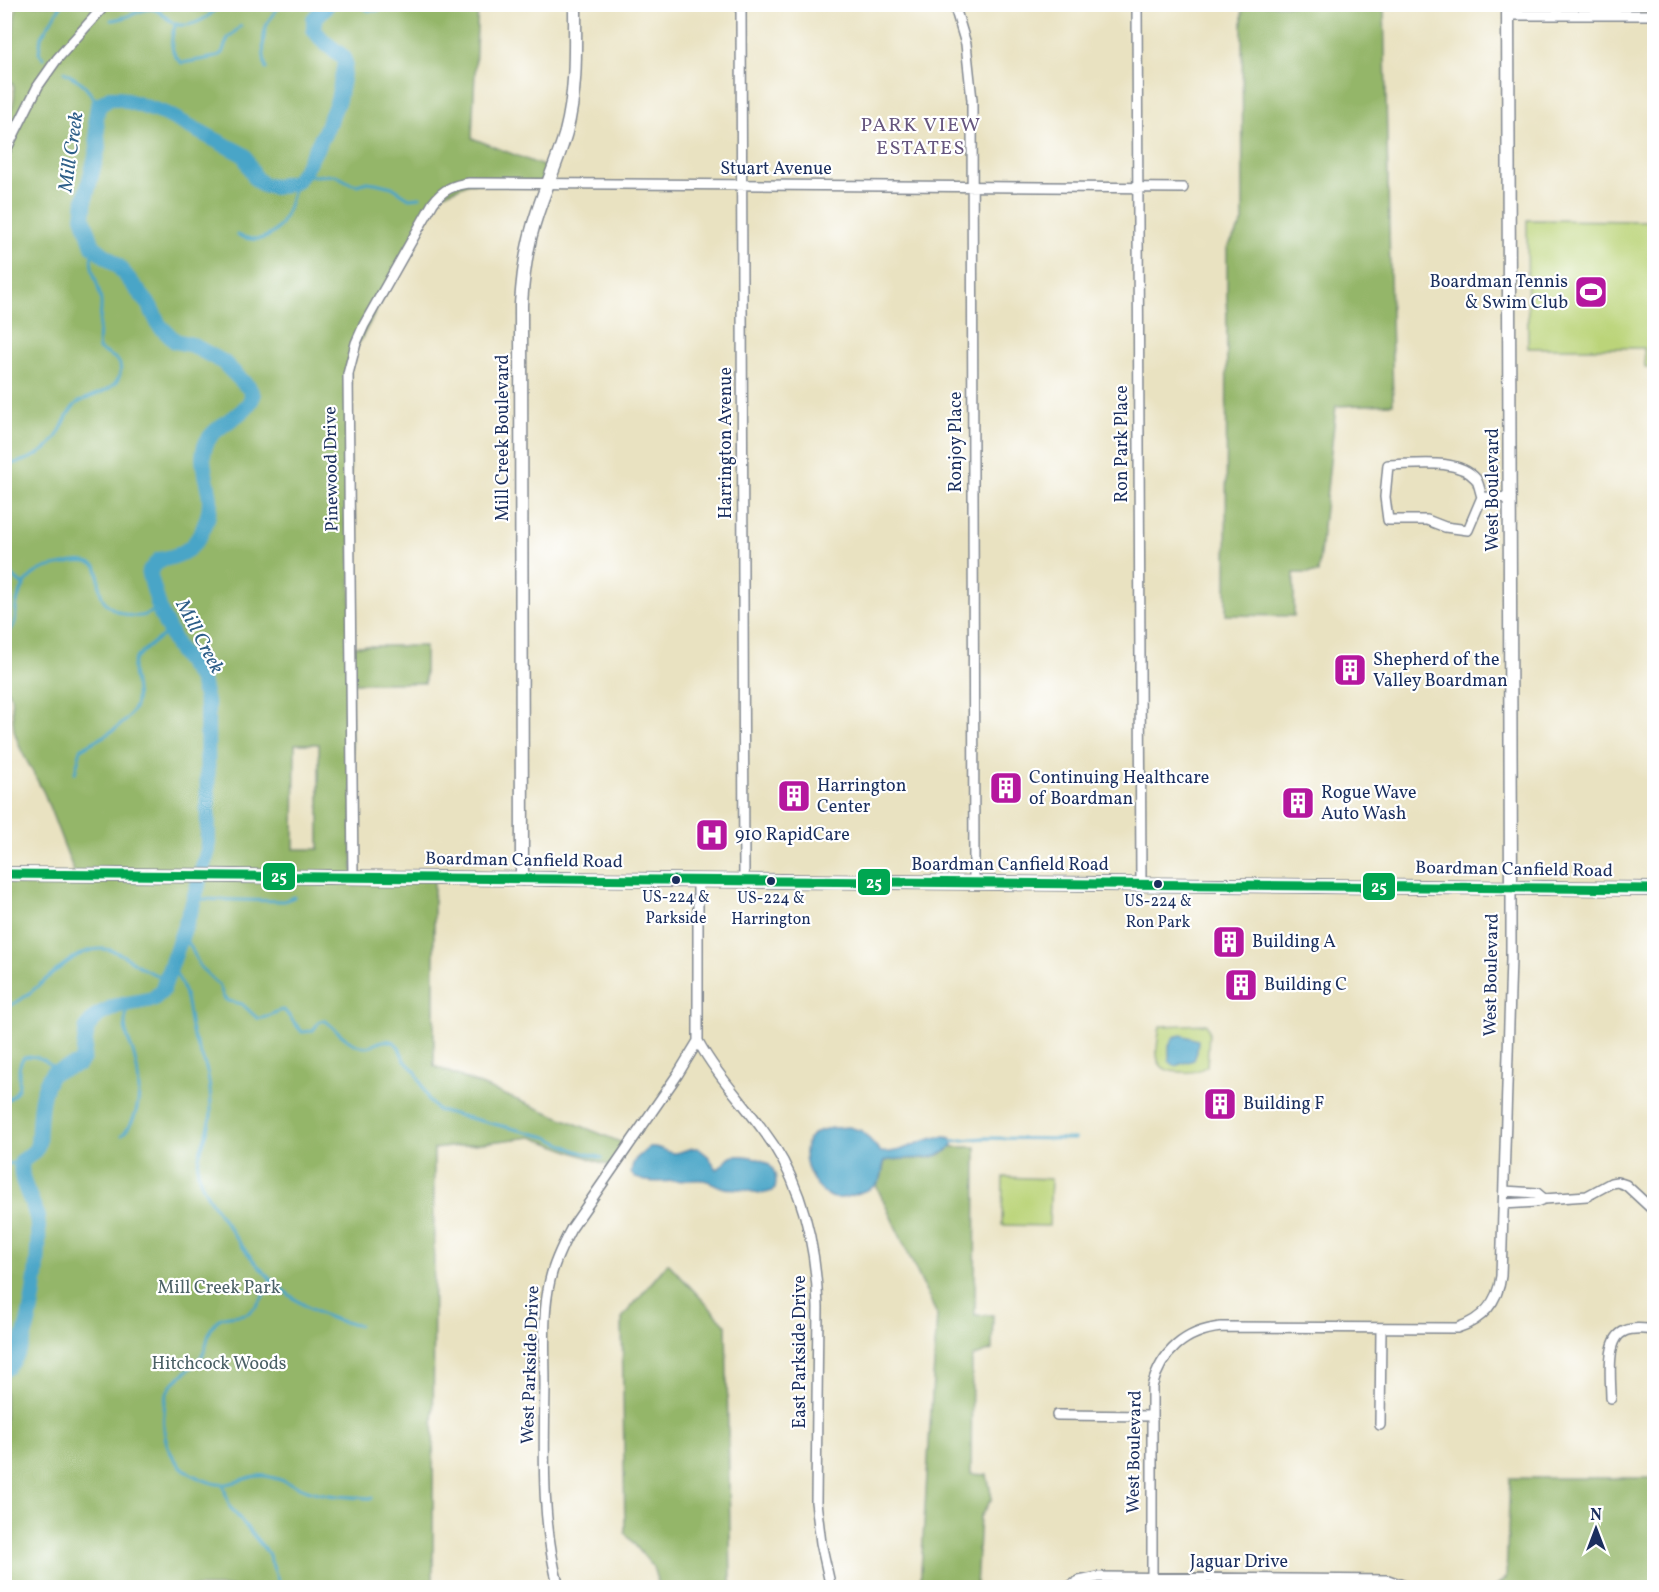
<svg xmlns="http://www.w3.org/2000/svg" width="1659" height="1592" font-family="Vollkorn,serif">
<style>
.green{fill:#bbd479;stroke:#6b826c;stroke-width:1.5}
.forest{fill:#94b669;stroke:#587264;stroke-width:1.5;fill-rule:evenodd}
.water{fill:#49a5c7;stroke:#326a92;stroke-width:1.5}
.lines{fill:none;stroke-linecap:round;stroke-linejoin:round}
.stream{stroke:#49a5c7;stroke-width:3}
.river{stroke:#49a5c7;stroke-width:16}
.street-casing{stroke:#828890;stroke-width:12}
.secondary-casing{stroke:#828890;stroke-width:15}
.primary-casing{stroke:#828890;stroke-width:16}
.street{stroke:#fff;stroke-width:9}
.secondary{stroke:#fff;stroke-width:12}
.primary{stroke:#fff;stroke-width:14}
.bus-1-casing{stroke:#fff;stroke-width:14}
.bus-1{stroke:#00a651;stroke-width:9}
.bus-dot{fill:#1b2f5e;stroke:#fff;stroke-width:2}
.labels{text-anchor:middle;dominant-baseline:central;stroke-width:4.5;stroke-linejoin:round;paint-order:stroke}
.bus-label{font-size:16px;fill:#1b2f5e;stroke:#fff}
.street-label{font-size:18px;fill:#1b2f5e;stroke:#fff}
.poi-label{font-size:18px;fill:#1b2f5e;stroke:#fff;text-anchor:start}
.park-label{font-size:18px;fill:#4b6166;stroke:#fff}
.neighbourhood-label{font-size:20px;letter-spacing:1.5px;fill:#66567e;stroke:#fff}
.water-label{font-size:20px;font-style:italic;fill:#2d5e88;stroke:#fff}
.line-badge{stroke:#fff;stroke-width:2}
.badge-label{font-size:16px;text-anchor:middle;font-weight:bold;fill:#fff}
</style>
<rect width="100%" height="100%" fill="#fff"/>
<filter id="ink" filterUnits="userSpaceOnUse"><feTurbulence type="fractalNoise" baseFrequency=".0167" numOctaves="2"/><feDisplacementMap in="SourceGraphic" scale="12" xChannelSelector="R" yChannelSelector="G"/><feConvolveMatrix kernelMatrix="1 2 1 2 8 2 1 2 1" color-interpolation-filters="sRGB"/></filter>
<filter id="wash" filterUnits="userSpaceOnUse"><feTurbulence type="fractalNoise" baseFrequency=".008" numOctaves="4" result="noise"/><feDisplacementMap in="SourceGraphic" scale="24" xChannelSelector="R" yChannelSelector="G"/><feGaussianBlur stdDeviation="1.35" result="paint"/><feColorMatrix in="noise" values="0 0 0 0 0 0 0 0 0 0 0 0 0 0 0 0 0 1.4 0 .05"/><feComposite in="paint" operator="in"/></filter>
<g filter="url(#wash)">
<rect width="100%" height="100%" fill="#e9e2c1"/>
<path class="green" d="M1527,220L1654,221V367H1645L1644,348H1528Z
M1206,1024L1209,1031L1207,1066C1198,1072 1191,1073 1180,1072C1149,1072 1157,1048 1160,1026Z
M1003,1177L1051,1179L1049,1226L1002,1225Z"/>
<path class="forest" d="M18,5H478L472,138L553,170L548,184L469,183L437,197L350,360L351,646H425V683H351L353,877L434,878V1066L628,1145L613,1167L532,1137L434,1149L433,1580L439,1587H5V874H75L44,793L21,750L14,731L11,696L5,687L4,126C11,113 23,85 5,77L4,54L12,48L15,14ZM295,744H319V849H294Z
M1242,5H1384L1393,404L1336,406L1318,573H1294V616L1226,615L1227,248L1243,222Z
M951,1147H976L975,1315H993L992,1350L972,1357L971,1474L987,1475L992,1498L980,1517L976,1587H920L937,1315L876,1185L881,1179L885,1161C905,1156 937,1164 951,1147Z
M668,1263L726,1325L731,1581L733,1587H659L653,1567L625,1533L622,1318Z
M1510,1478H1654V1587H1494L1506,1578Z"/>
<path class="water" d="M1181,1035L1198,1040L1197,1052L1194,1060L1175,1066L1169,1061V1046L1174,1037Z
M849,1127L862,1131L881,1152C905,1155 928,1132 951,1138L953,1145C937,1164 907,1156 885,1161C881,1168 884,1177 878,1183C873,1189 865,1191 858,1193C851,1196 842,1199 835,1198C812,1194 791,1144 817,1132C826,1127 839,1128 849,1127Z
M649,1147C659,1145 664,1152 674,1153C681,1154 686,1147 698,1148L708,1156L717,1169C723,1167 725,1160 731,1157C735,1155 740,1156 745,1156C765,1158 780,1167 775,1189C764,1198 752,1190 739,1189C735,1188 730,1189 725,1188C717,1187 712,1181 703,1180C686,1178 640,1189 631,1173C633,1155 639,1159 649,1147Z"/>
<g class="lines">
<path class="stream" d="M111,20C125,20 143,8 151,9C160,9 167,20 175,24C191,29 211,17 220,4
M176,24C170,37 169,54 182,63L216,57L222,53L228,38L241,26
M43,58L39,53L41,37L62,4
M266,69C263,54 261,34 269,20C272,15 277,11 280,4
M64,72L81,82L100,105
M304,171L313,176L335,175L350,183L357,185L367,182L375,183L392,187L409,198L420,197
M237,235C278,252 289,213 295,182
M4,466C29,460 49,454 61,429C65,421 68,412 75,405C86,395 116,393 120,374C124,357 109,357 99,349C96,333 102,318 101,302C99,280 87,270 93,246
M4,569L24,586
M4,633C18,627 15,619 16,606C18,596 25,580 34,574C43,567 54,566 64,564C75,561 87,560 96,566C101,576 97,588 103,599C109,610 129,618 141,616C148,615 153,611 159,608
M75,773L81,749C100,737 126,728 135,706C138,699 136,691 135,684C131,664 131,660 147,648C154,642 161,636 169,632
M194,899L284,901L294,897
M182,936L190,945L200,967L219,985L224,998L228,1001L242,1004L257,1018C268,1020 274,1010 284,1010L302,1032L312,1031C318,1026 317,1019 326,1021C336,1030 356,1052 371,1046C380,1042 383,1039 394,1042L398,1046L405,1061L416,1072L429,1101L437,1110L547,1137L577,1151L602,1158
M172,966C177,975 183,985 185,995C189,1008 189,1022 193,1035C196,1045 202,1055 205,1065C210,1079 211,1099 211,1114C210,1134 196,1151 198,1172C201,1188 212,1203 221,1216C253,1266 297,1317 359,1325
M4,1008C40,996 70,941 110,950C123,953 131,961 142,968C150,973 159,976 167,978
M4,1102C31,1088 11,1073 24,1057C38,1054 48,1061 57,1071
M122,1135C144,1114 141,1079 133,1052C130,1043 125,1034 125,1025C124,1017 128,1010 131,1003
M953,1141L984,1138L1075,1139
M4,1165L22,1161
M271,1279C266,1291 260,1306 248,1313C237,1318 223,1312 214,1324C207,1332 208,1344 203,1354C196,1367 180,1374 171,1386C165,1393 165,1403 164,1412C161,1449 176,1473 213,1483C232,1489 247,1473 266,1476C284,1479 300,1489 318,1493C335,1497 354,1497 372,1498
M223,1485L230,1507L268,1553L281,1588"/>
<path class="river" d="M370,4H376
M4,1370C32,1353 42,1249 37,1218C33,1198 18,1182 22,1161L35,1151L38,1144C40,1119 38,1095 52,1073L79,1064L83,1058L87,1027L98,1015L116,1006L153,999L162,991L192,906L208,850L207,706L201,680L177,647L161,614L149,572L159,560C176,557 191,552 200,535C206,524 210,513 210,500C209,480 195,456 210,437C222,421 245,416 253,396L249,388L223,362L192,345L175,341L159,325L150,306L119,267L93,246L83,217L85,199L98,148L96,118L98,106L110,98H119L166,114L244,155L255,178L263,185L275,187L295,182L304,171L324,134L338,100L345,63L342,56L324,42L314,30V19L328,4"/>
</g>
</g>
<g filter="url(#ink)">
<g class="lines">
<defs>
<path id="street" d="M741,4L744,881
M954,4L966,44L972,100L974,882
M1137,4L1141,884
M1509,15H1653
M4,154L38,86L57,59L106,4
M1482,497C1480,491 1479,484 1476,479C1457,457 1414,465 1388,465L1385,497L1388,520H1427L1445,527L1468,530L1482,497L1511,498
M353,877L348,374L356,343L364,325L433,203C443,189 454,185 469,183L1183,188
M698,1041C716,1074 741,1100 763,1130C802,1181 816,1244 818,1307L816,1502L821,1543L831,1588
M698,1041V881
M1504,1191L1537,1193L1544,1199
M1503,1204L1536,1202L1544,1199L1587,1196L1611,1183L1617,1182L1626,1185L1654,1211
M1611,1398C1611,1380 1605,1338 1625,1331C1634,1327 1645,1329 1654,1330
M1057,1415L1151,1416
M1380,1425L1381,1329
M1152,1577V1387C1161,1352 1185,1331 1221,1327L1457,1328C1482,1320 1498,1302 1501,1276L1511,959V888
M559,1588C541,1521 544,1454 545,1386C545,1351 542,1314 550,1280C554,1262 562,1246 571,1229L678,1074L698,1041
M1067,1588L1079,1581L1099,1577L1388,1580L1411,1588"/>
<path id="secondary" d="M1508,4L1511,888
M522,879L521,304C523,273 527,243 537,214C546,186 558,160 566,132C577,90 575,47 575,4"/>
<path id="primary" d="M4,874L1654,889"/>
</defs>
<use href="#street" class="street-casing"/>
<use href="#secondary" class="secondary-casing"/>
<use href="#primary" class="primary-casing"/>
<use href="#street" class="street"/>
<use href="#secondary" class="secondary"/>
<use href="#primary" class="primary"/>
<defs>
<path id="bus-1" d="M4,874L1654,889"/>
</defs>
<use href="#bus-1" class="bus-1-casing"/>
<use href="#bus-1" class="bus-1"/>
</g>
</g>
<defs>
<symbol id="stadium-square" viewBox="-11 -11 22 22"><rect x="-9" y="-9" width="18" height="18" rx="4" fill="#b5179e" stroke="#fff"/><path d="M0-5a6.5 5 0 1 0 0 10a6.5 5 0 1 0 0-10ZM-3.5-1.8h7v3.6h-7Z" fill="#fff"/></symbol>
<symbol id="building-square" viewBox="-11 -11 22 22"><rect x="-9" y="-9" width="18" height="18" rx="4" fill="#b5179e" stroke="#fff"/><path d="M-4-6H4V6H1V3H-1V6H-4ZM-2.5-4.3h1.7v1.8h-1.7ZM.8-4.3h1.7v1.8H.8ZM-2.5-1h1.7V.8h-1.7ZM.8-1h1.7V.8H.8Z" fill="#fff"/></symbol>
<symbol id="hospital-square" viewBox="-11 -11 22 22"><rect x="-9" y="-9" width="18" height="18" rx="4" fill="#b5179e" stroke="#fff"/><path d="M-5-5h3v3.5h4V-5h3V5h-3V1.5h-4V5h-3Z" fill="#fff"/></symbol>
</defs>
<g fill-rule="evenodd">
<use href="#stadium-square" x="1572" y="273" width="38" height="38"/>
<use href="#building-square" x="1331" y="651" width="38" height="38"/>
<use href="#building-square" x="987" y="769" width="38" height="38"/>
<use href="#building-square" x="775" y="777" width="38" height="38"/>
<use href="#building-square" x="1279" y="784" width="38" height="38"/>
<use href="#hospital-square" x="693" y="816" width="38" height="38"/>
<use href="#building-square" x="1210" y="923" width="38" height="38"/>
<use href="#building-square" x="1222" y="966" width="38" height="38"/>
<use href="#building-square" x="1201" y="1085" width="38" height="38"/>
</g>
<g class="bus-dot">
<circle cx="676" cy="880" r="5"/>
<circle cx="771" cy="881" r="5"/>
<circle cx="1158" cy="884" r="5"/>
</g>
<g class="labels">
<g class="bus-label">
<text x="676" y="898">US-224 &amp;<tspan x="676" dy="21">Parkside</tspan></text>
<text x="771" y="899">US-224 &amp;<tspan x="771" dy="21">Harrington</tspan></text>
<text x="1158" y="902">US-224 &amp;<tspan x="1158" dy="21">Ron Park</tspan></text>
</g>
<g class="street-label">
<text x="776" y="169">Stuart Avenue</text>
<text transform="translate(503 438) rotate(-90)">Mill Creek Boulevard</text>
<text transform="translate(956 442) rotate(-90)">Ronjoy Place</text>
<text transform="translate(726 443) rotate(-90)">Harrington Avenue</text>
<text transform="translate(1122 444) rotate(-90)">Ron Park Place</text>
<text transform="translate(332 469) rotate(-91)">Pinewood Drive</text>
<text transform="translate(1493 490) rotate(-90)">West Boulevard</text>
<text transform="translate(524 861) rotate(1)">Boardman Canfield Road</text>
<text x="1010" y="865">Boardman Canfield Road</text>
<text transform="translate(1514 870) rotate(1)">Boardman Canfield Road</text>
<text transform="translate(1492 975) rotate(-89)">West Boulevard</text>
<text transform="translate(800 1352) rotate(-90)">East Parkside Drive</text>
<text transform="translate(531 1365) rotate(-88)">West Parkside Drive</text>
<text transform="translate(1135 1452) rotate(-89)">West Boulevard</text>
<text x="1239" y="1562">Jaguar Drive</text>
</g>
<g class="poi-label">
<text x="1568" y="282" text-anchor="end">Boardman Tennis<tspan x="1568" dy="21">&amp; Swim Club</tspan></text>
<text x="1373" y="660">Shepherd of the<tspan x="1373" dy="21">Valley Boardman</tspan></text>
<text x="1029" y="778">Continuing Healthcare<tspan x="1029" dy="21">of Boardman</tspan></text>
<text x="817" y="786">Harrington<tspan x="817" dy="21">Center</tspan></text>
<text x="1321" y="793">Rogue Wave<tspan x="1321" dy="21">Auto Wash</tspan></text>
<text x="735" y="835">910 RapidCare</text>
<text x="1252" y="942">Building A</text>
<text x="1264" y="985">Building C</text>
<text x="1243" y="1104">Building F</text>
</g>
<g class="park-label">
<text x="219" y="1288">Mill Creek Park</text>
<text x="219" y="1364">Hitchcock Woods</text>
</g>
<g class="neighbourhood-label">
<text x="921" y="126">PARK VIEW<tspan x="921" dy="23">ESTATES</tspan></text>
</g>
<g class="water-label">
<text transform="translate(72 152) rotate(-82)">Mill Creek</text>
<text transform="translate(199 637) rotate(62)">Mill Creek</text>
</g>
</g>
<g class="line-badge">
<rect x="262" y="862" width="34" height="29" rx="6" fill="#00a651"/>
<rect x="857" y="868" width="34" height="28" rx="6" fill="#00a651"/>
<rect x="1362" y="872" width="34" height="29" rx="6" fill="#00a651"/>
</g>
<g class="badge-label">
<text x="279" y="882">25</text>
<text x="874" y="888">25</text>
<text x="1379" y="892">25</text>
</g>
<rect width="1659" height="1592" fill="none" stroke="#fff" stroke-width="24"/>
<g transform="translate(1596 1529)" stroke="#ffffff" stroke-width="4.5" paint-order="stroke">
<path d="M0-4.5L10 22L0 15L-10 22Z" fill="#1b2f5e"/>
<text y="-9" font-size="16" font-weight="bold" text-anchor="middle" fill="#1b2f5e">N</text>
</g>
</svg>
